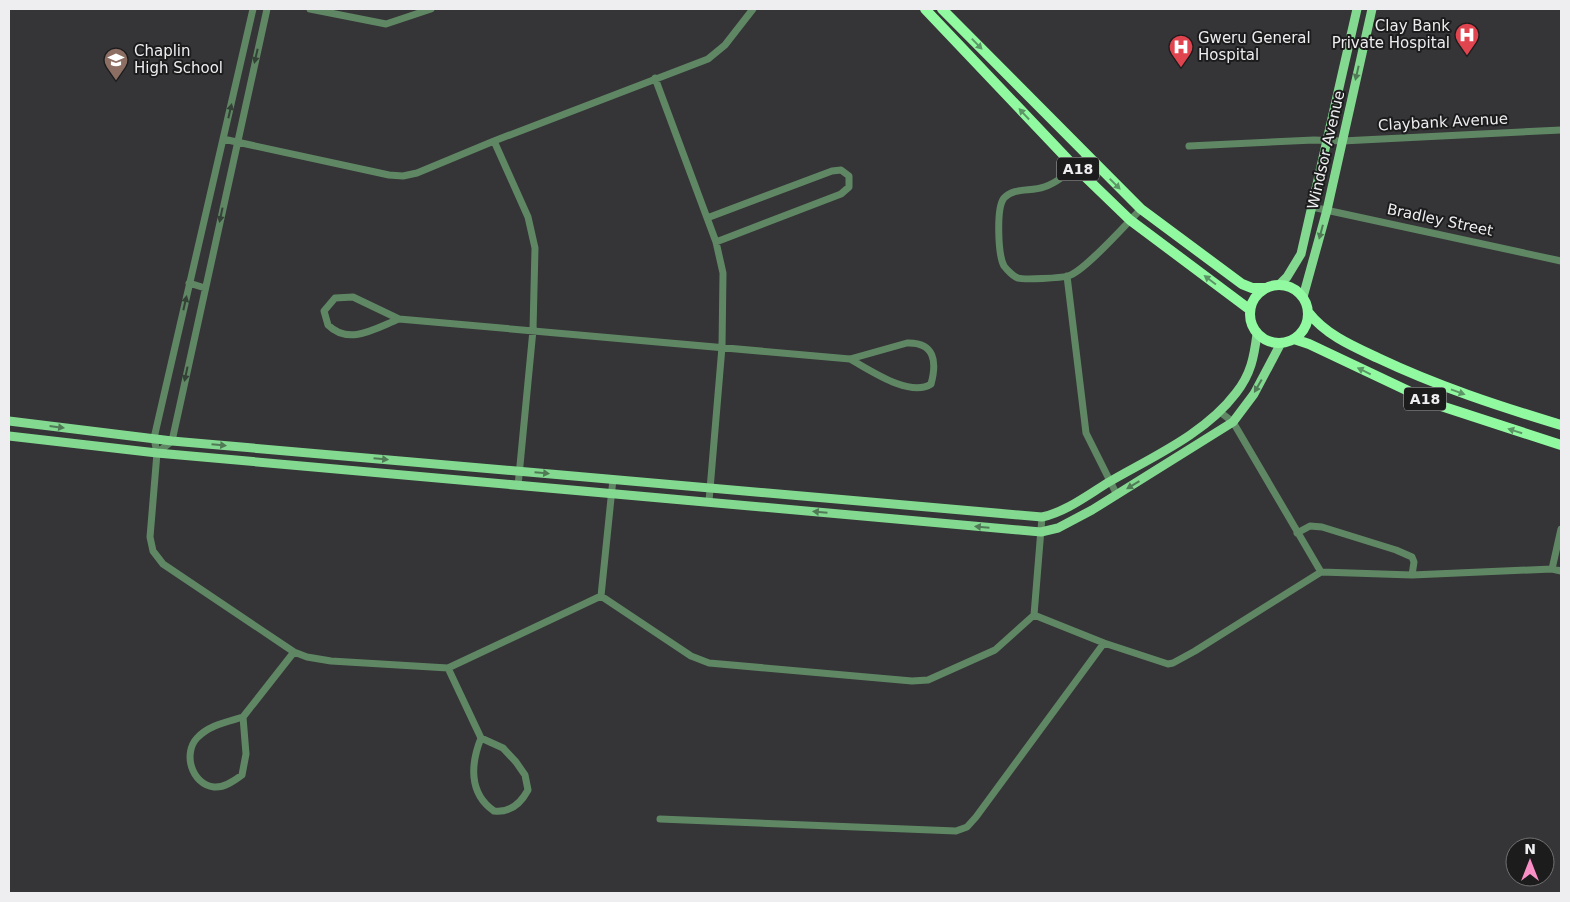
<svg xmlns="http://www.w3.org/2000/svg" width="1570" height="902" font-family="'DejaVu Sans',sans-serif">
<style>
.lines{fill:none;stroke-linecap:round;stroke-linejoin:round}
.minor{stroke:#5f8764;stroke-width:7}
.major{stroke:#83d990;stroke-width:9}
.highway{stroke:#91faa1;stroke-width:10}
.oneway{fill:#5c9666}
.oneway2{fill:#334136}
.oneway3{fill:#507a56}
.labels{text-anchor:middle;dominant-baseline:central;stroke-width:4;stroke-linejoin:round;paint-order:stroke}
.shield{fill:#1c1c1d;stroke:#afaeb1;stroke-width:1}
.shield-label{font-size:14px;font-weight:bold;fill:#eeedf0}
.poi-label{font-size:15px;fill:#eeedf0;stroke:#1c1c1d;text-anchor:start}
.street-label{font-size:15px;fill:#eeedf0;stroke:#1c1c1d}
</style>
<rect width="100%" height="100%" fill="#353437"/>
<g class="lines">
<path class="minor" d="M253,9L154,438L157,453L150,537L153,551L163,564L294,652L307,657L331,661L448,668L601,596L613,479
M310,9L386,24L431,9
M655,78L716,242L723,273L722,347L709,501
M223,139L389,175L403,176L417,173L494,141L708,59L725,45L753,9
M494,141L528,217L535,248L533,330L518,486
M1189,146L1314,140L1342,141L1561,130
M1087,156C1074,167 1060,182 1044,187C1031,192 1014,187 1004,198C996,208 998,255 1004,266C1007,270 1014,277 1018,278C1024,280 1061,278 1068,276C1084,272 1127,223 1141,209
M1312,207L1561,261
M707,218L832,171L841,170L849,176V187L841,194L716,242
M1067,276L1086,433L1117,495
M189,283L205,288
M399,319C376,328 349,346 328,325L324,311L335,298L353,297L399,319L850,359L907,343C935,342 937,362 931,384C910,398 870,370 850,359
M1220,412L1233,422L1321,572
M157,453L172,441L267,9
M1297,533L1310,526L1322,527L1396,550L1412,557L1414,562L1412,575
M1552,569L1561,529
M601,596L691,656L709,663L912,681L928,680L995,650L1034,615L1042,517
M1034,615L1104,643L1168,664L1173,663L1195,651L1321,572L1412,575L1552,569L1561,571
M448,668L481,738L503,748L516,762L525,775L528,790C521,803 511,813 494,811C468,793 471,763 481,738
M243,717C227,722 209,725 197,738C183,753 191,784 214,787C224,788 234,781 242,775L246,754L243,717L294,652
M660,819L956,831L967,827L976,817L1104,643"/>
<path class="major" d="M1280,284L1287,277L1301,254L1357,9
M1303,297L1327,210L1372,9
M9,421L172,441L1042,517C1066,512 1089,494 1109,482C1152,457 1205,434 1236,393C1251,374 1254,357 1257,334
M9,436L157,453L1041,532L1058,528L1092,510L1233,422L1254,394L1281,343"/>
<path class="highway" d="M925,9L1074,166L1130,220L1249,309
M942,9L1141,209L1242,284L1252,288H1264
M1250 314a29 29 0 1 1 58 0a29 29 0 1 1-58 0Z
M1308,312C1326,335 1352,346 1378,358C1437,386 1498,406 1561,425
M1294,339L1309,344L1438,405L1561,445"/>
</g>
<defs><path id="oneway-solid" d="M-6-.8H1V-3.2L6.5 0L1 3.2V.8H-6Z" transform="scale(1.25)"/></defs>
<g class="oneway">
<use href="#oneway-solid" transform="translate(977 44) rotate(46)"/>
<use href="#oneway-solid" transform="translate(1024 114) rotate(-133)"/>
<use href="#oneway-solid" transform="translate(1115 184) rotate(45)"/>
<use href="#oneway-solid" transform="translate(1210 280) rotate(-143)"/>
<use href="#oneway-solid" transform="translate(1364 371) rotate(-154)"/>
<use href="#oneway-solid" transform="translate(1458 392) rotate(20)"/>
<use href="#oneway-solid" transform="translate(1515 431) rotate(-163)"/>
</g>
<g class="oneway2">
<use href="#oneway-solid" transform="translate(256 56) rotate(103)"/>
<use href="#oneway-solid" transform="translate(230 111) rotate(-77)"/>
<use href="#oneway-solid" transform="translate(221 215) rotate(102)"/>
<use href="#oneway-solid" transform="translate(185 303) rotate(-77)"/>
<use href="#oneway-solid" transform="translate(186 374) rotate(102)"/>
</g>
<g class="oneway3">
<use href="#oneway-solid" transform="translate(1357 73) rotate(103)"/>
<use href="#oneway-solid" transform="translate(1321 232) rotate(105)"/>
<use href="#oneway-solid" transform="translate(1258 386) rotate(120)"/>
<use href="#oneway-solid" transform="translate(57 427) rotate(7)"/>
<use href="#oneway-solid" transform="translate(219 445) rotate(5)"/>
<use href="#oneway-solid" transform="translate(381 459) rotate(5)"/>
<use href="#oneway-solid" transform="translate(542 473) rotate(5)"/>
<use href="#oneway-solid" transform="translate(1133 485) rotate(149)"/>
<use href="#oneway-solid" transform="translate(820 512) rotate(-175)"/>
<use href="#oneway-solid" transform="translate(982 527) rotate(-175)"/>
</g>
<defs>
<symbol id="hospital-pin" viewBox="-11 -11 22 30"><path d="M0 17L-7.5 6A9.5 9.5 0 1 1 7.5 6Z" fill="#e0444e" stroke="#1c1c1d"/><path d="M-5-5h3v3.5h4V-5h3V5h-3V1.5h-4V5h-3Z" fill="#fff"/></symbol>
<symbol id="school-pin" viewBox="-11 -11 22 30"><path d="M0 17L-7.5 6A9.5 9.5 0 1 1 7.5 6Z" fill="#8d6e63" stroke="#1c1c1d"/><path d="M0-5L7-2L0 1L-7-2ZM-4 1L0 2.5L4 1V4Q0 6-4 4Z" fill="#fff"/></symbol>
</defs>
<g fill-rule="evenodd">
<use href="#hospital-pin" x="1453" y="21" width="28" height="38"/>
<use href="#hospital-pin" x="1167" y="33" width="28" height="38"/>
<use href="#school-pin" x="102" y="46" width="28" height="38"/>
</g>
<g class="labels">
<g class="shield">
<rect x="1057" y="157.5" width="42" height="23" rx="4"/>
<rect x="1404" y="387.5" width="42" height="23" rx="4"/>
</g>
<g class="shield-label">
<text x="1078" y="169">A18</text>
<text x="1425" y="399">A18</text>
</g>
<g class="poi-label">
<text x="1450" y="26" text-anchor="end">Clay Bank<tspan x="1450" dy="17">Private Hospital</tspan></text>
<text x="1198" y="38">Gweru General<tspan x="1198" dy="17">Hospital</tspan></text>
<text x="134" y="51">Chaplin<tspan x="134" dy="17">High School</tspan></text>
</g>
<g class="street-label">
<text transform="translate(1443 122) rotate(-3)">Claybank Avenue</text>
<text transform="translate(1326 150) rotate(-77)">Windsor Avenue</text>
<text transform="translate(1440 220) rotate(12)">Bradley Street</text>
</g>
</g>
<rect width="1570" height="902" fill="none" stroke="#eeedf0" stroke-width="20"/>
<g transform="translate(1530 862)"><circle r="24" fill="#1c1c1d" stroke="#707071"/>
<path d="M0-4L9 19L0 12L-9 19Z" fill="#fa8fc7"/>
<text y="-8" font-size="14" font-weight="bold" text-anchor="middle" fill="#eeedf0">N</text>
</g>
</svg>
